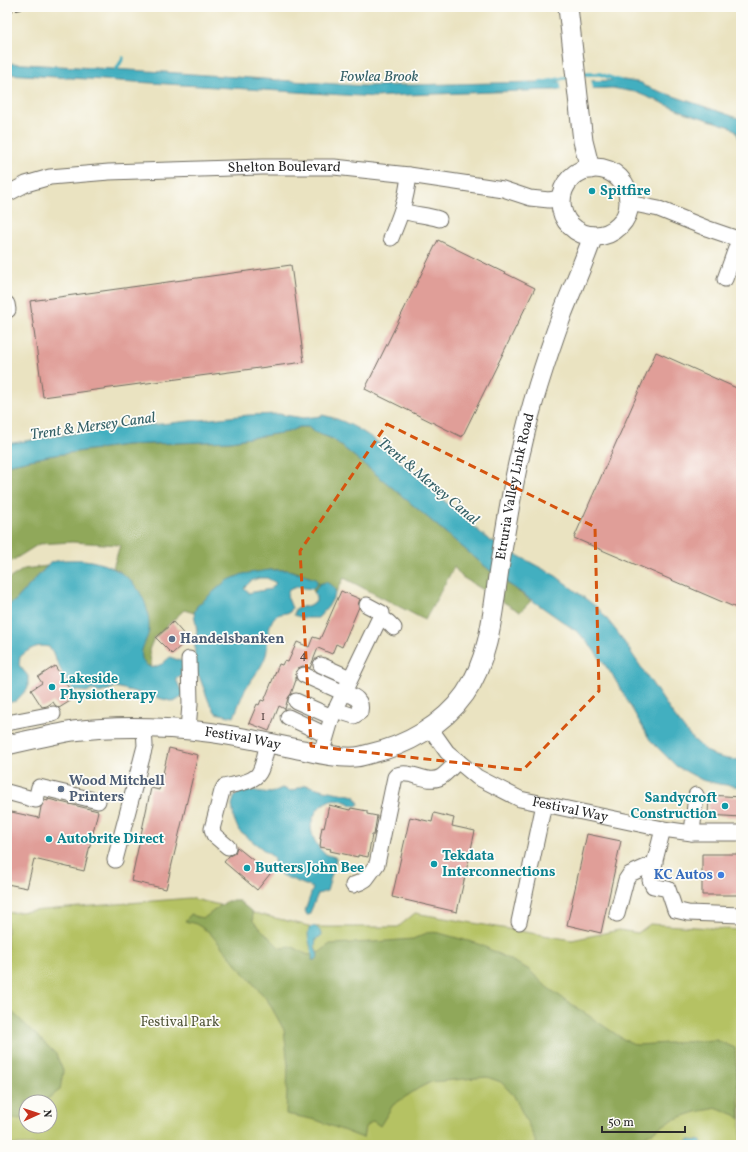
<svg xmlns="http://www.w3.org/2000/svg" width="748" height="1152" font-family="Vollkorn,serif">
<style>
.green{fill:#b5c264;stroke:#707648;fill-rule:evenodd}
.forest{fill:#90a85a;stroke:#5e6a42}
.water{fill:#42afc0;stroke:#366d76;fill-rule:evenodd}
.pier{fill:#eae3c1}
.lines{fill:none;stroke-linecap:round;stroke-linejoin:round}
.stream{stroke:#42afc0;stroke-width:3.5}
.building{fill:#e09e98}
.minor-casing{stroke:#6e6b60;stroke-width:17}
.major-casing{stroke:#6e6b60;stroke-width:21}
.minor{stroke:#fff;stroke-width:15}
.major{stroke:#fff;stroke-width:19}
.rail{stroke:#2b2b2b;stroke-width:3;stroke-dasharray:6 3;stroke-linecap:butt}
.marked{fill:none;stroke:#d5540f;stroke-width:3;stroke-dasharray:8 5;stroke-linejoin:round}
.culture-dot{fill:#0f9aa8;stroke:#fdfcf7;stroke-width:1.5}
.service-dot{fill:#5c6f8a;stroke:#fdfcf7;stroke-width:1.5}
.shop-dot{fill:#3f7fe0;stroke:#fdfcf7;stroke-width:1.5}
.labels{text-anchor:middle;dominant-baseline:central;stroke-width:3.5;stroke-linejoin:round;paint-order:stroke}
.number-label{font-size:12px;fill:#584846}
.street-label{font-size:14px;fill:#2b2b2b;stroke:#fdfcf7}
.culture-label{font-size:14px;font-weight:bold;fill:#0d838f;stroke:#fdfcf7;text-anchor:start}
.service-label{font-size:14px;font-weight:bold;fill:#4e5e75;stroke:#fdfcf7;text-anchor:start}
.shop-label{font-size:14px;font-weight:bold;fill:#366cbe;stroke:#fdfcf7;text-anchor:end}
.park-label{font-size:14px;fill:#54583c;stroke:#fdfcf7}
.water-label{font-size:15px;font-style:italic;fill:#346067;stroke:#fdfcf7}
</style>
<rect width="100%" height="100%" fill="#fdfcf7"/>
<filter id="ink" filterUnits="userSpaceOnUse"><feTurbulence type="fractalNoise" baseFrequency=".025" numOctaves="2"/><feDisplacementMap in="SourceGraphic" scale="8" xChannelSelector="R" yChannelSelector="G"/><feConvolveMatrix kernelMatrix="1 2 1 2 8 2 1 2 1" color-interpolation-filters="sRGB"/></filter>
<filter id="wash" filterUnits="userSpaceOnUse"><feTurbulence type="fractalNoise" baseFrequency=".012" numOctaves="4" result="noise"/><feDisplacementMap in="SourceGraphic" scale="16" xChannelSelector="R" yChannelSelector="G"/><feGaussianBlur stdDeviation="0.9" result="paint"/><feColorMatrix in="noise" values="0 0 0 0 0 0 0 0 0 0 0 0 0 0 0 0 0 1.4 0 .05"/><feComposite in="paint" operator="in"/></filter>
<g filter="url(#wash)">
<rect width="100%" height="100%" fill="#eae3c1"/>
<path class="green" d="M190,898L313,927H398L415,913L572,940L619,930L638,933L650,924L741,930V1145H7V913ZM26,1102H50V1126H26Z"/>
<path class="forest" d="M299,427H308L314,432L333,439L388,484L493,573L531,601L520,612L462,577L454,567L425,620L344,578L336,593L334,587L319,584L314,593L313,589L318,582L304,574L288,570H270L197,606L194,613L184,610L154,638L149,650L152,668C133,660 143,645 149,631L119,570L113,568L120,545L72,542L39,544L7,564V465L48,456L125,445L230,441L288,432Z
M47,566L15,601L7,606V580L24,569Z
M227,901H239L252,912L253,921L280,948L293,947L308,955L320,952L330,944L374,942L413,939L429,932L439,933L479,944L528,969L548,988L623,1039L637,1045L716,1040L735,1048L740,1119L735,1115L718,1108L696,1112L672,1120L631,1145H537L529,1126L514,1096L501,1082L487,1077L431,1082L419,1088L393,1105L380,1126L373,1121L365,1127L363,1138L316,1120L286,1114L288,1065L284,1030L268,1001L209,932L196,924L185,921L191,914L197,917L204,918Z
M7,1007L56,1054L63,1071L60,1090L43,1102H26V1118L7,1120Z"/>
<path class="water" d="M7,63L164,72L364,86L624,80L642,83L644,86L741,119V143L736,131L731,127L687,113L635,92L612,88L405,95L376,97L7,74Z
M279,414L303,418L322,416V415C342,419 358,428 375,440L489,540L556,576L599,609L618,633L672,713L688,734L705,750L715,756L728,759L741,760V787L719,784L702,780L676,766L650,740L613,676L593,649L579,633L493,573L388,484L333,439L314,432L308,427H299L288,432L230,441L125,445L48,456L7,465V444L82,432L249,415Z
M63,560C72,560 82,559 91,561C126,568 150,592 149,629C149,639 139,648 142,658C143,664 148,666 152,668L162,664L170,657L184,662L185,672L176,679L180,688L185,695L174,702L116,687L100,693L93,690L86,692L73,690C62,677 58,661 49,647C37,644 29,649 20,657L19,665L28,676V688L16,701L7,703V606L15,601L51,562Z
M270,570H288L315,579L318,582L313,589L296,587L289,590L287,596L292,608L290,612C284,614 277,613 273,619C266,630 269,643 266,655C262,668 253,677 246,688C241,697 238,707 234,717L216,713L209,702L199,676L194,672L195,639L197,631L194,613L197,606L226,581L243,574ZM259,578H267L276,583L271,589L248,593L244,588L251,581Z
M326,582L334,587L336,593L328,607L318,618H303L294,615L295,609L310,605L316,602V596L314,593L319,584Z
M306,785L324,790L355,796L359,804L356,806C350,805 344,800 339,800C324,797 311,814 311,828C312,837 317,847 324,853C327,855 332,856 335,857L336,859L327,891L318,894L309,915H307L305,911L313,888L281,875L276,869L273,857L239,831L234,819L232,805L234,798L237,793L247,790L271,793L282,788L291,791Z
M314,926C318,928 321,930 321,936L316,939L315,946L318,956L316,960H312C314,949 304,937 310,927Z
M689,1140L701,1141L702,1145H683Z"/>
<path class="pier" d="M591,78L593,90L562,91L560,80Z"/>
<g class="lines">
<path class="stream" d="M115,72L123,58
M581,74H600L620,81
M540,83L569,77"/>
</g>
<g id="blocks">
<path class="building" d="M438,240L535,288L462,437L365,389Z
M291,265L304,362L43,397L30,301Z
M656,352L741,390V610L574,538Z
M341,591L360,599L358,605L359,607L342,647L336,644L332,654L318,648L310,668L303,666L298,668L296,672V680L291,694L288,698L285,709L279,706L269,731L249,723L257,704L259,705L261,700L264,701L279,664L282,665L284,661L288,662L297,642L309,647L313,637L320,639Z
M173,622L188,639L172,654L156,638Z
M55,666L75,698L59,708L55,705L53,702L47,706L42,707L31,690L42,683L38,677Z
M169,748L198,755L166,889L131,881L151,788L159,790Z
M709,795L741,797V817L708,815Z
M48,799L98,811L84,871L34,859L27,888L7,884V811L39,818L41,807L45,800L48,801Z
M329,805L350,810L351,808L367,811V814L377,816L374,835H372L368,857L358,855V857L330,851L331,849L320,847L321,839H320L322,827L324,828Z
M434,813L454,818L452,826L475,831L457,912L392,897L410,817L432,822Z
M587,834L621,841L601,933L567,925Z
M237,847L270,874L257,890L224,862L229,856L235,853Z
M702,854H741V895H702Z"/>
</g>
</g>
<g filter="url(#ink)">
<use href="#blocks" fill-opacity="0" stroke="#6e6b60" stroke-width="1"/>
<g class="lines">
<defs>
<g id="minor">
<path id="s1" d="M7,194L26,184L50,177L109,172L262,167H334L409,175L503,189L530,198L549,200L561,198"/>
<path d="M629,203L659,209L706,228L741,240"/>
<path d="M402,211C415,215 427,215 439,219"/>
<path d="M391,238C401,214 406,201 409,175"/>
<path d="M725,279L739,240"/>
<path d="M7,304L8,310"/>
<path d="M380,617L388,622L394,628"/>
<path d="M321,665L350,678"/>
<path d="M304,675L344,693"/>
<path d="M296,701L332,717"/>
<path d="M335,710L354,716L360,712C363,699 353,696 344,692"/>
<path d="M288,717L326,735"/>
<path d="M7,723L53,714"/>
<path id="s2" d="M430,728L447,752L477,777L520,799L663,829L692,833H741"/>
<path d="M188,730L190,704L189,659"/>
<path d="M322,754L324,744L332,717L382,613L367,605"/>
<path d="M7,792L36,800L39,787L98,801"/>
<path d="M663,829L650,880L653,886L668,889L675,910L688,913L741,915"/>
<path d="M692,833L696,795"/>
<path d="M228,847L214,835L212,829L222,791L224,787C234,784 253,783 259,773C264,765 265,752 268,743"/>
<path d="M115,860L145,746L144,728"/>
<path d="M353,885L361,882L366,879L377,864L395,777L397,775C411,769 427,785 441,777C447,773 453,766 458,761"/>
<path d="M617,914L626,880L630,874L655,863"/>
<path d="M519,922L544,804"/>
</g>
<g id="major">
<path d="M568,7L583,141L590,169"/>
<circle cx="595" cy="202" r="34"/>
<path id="s3" d="M7,745C29,740 51,735 73,731C120,725 181,727 227,735C252,739 278,745 303,750C319,754 338,758 355,757C360,757 365,755 369,754C406,746 443,725 465,694C490,658 493,610 499,569C506,528 512,486 522,446C532,400 547,356 563,312C573,287 584,262 593,236"/>
</g>
</defs>
<use href="#minor" class="minor-casing"/>
<use href="#major" class="major-casing"/>
<use href="#minor" class="minor"/>
<use href="#major" class="major"/>
<path class="rail" d="M7,11L28,7"/>
</g>
</g>
<path class="marked" d="M387,424L595,527L599,691L523,770L311,746L300,551Z"/>
<g class="culture-dot">
<circle cx="592" cy="191" r="4"/>
<circle cx="52" cy="687" r="4"/>
<circle cx="725" cy="806" r="4"/>
<circle cx="49" cy="839" r="4"/>
<circle cx="434" cy="864" r="4"/>
<circle cx="247" cy="868" r="4"/>
</g>
<g class="service-dot">
<circle cx="172" cy="639" r="4"/>
<circle cx="61" cy="789" r="4"/>
</g>
<circle class="shop-dot" cx="721" cy="875" r="4"/>
<g class="labels">
<g class="number-label">
<text x="303" y="656">4</text>
<text x="263" y="717">1</text>
</g>
<g class="street-label">
<text stroke="none"><textPath href="#s1" startOffset="281">Shelton Boulevard</textPath></text>
<text stroke="none"><textPath href="#s3" startOffset="697">Etruria Valley Link Road</textPath></text>
<text stroke="none"><textPath href="#s3" startOffset="238">Festival Way</textPath></text>
<text stroke="none"><textPath href="#s2" startOffset="168">Festival Way</textPath></text>
</g>
<g class="culture-label">
<text x="600" y="191">Spitfire</text>
<text x="60" y="679">Lakeside<tspan x="60" dy="16">Physiotherapy</tspan></text>
<text x="717" y="798" text-anchor="end">Sandycroft<tspan x="717" dy="16">Construction</tspan></text>
<text x="57" y="839">Autobrite Direct</text>
<text x="442" y="856">Tekdata<tspan x="442" dy="16">Interconnections</tspan></text>
<text x="255" y="868">Butters John Bee</text>
</g>
<g class="service-label">
<text x="180" y="639">Handelsbanken</text>
<text x="69" y="781">Wood Mitchell<tspan x="69" dy="16">Printers</tspan></text>
</g>
<g class="shop-label">
<text x="713" y="875">KC Autos</text>
</g>
<g class="park-label">
<text x="180" y="1022">Festival Park</text>
</g>
<g class="water-label">
<text x="379" y="77">Fowlea Brook</text>
<text transform="translate(93 427) rotate(-8)">Trent &amp; Mersey Canal</text>
<text transform="translate(428 482) rotate(40)">Trent &amp; Mersey Canal</text>
</g>
</g>
<rect width="748" height="1152" fill="none" stroke="#fdfcf7" stroke-width="24"/>
<g transform="translate(38 1114) rotate(87)"><circle r="19" fill="#fdfcf7" stroke="#a9a8a5"/>
<path d="M0-3L7 15L0 10L-7 15Z" fill="#c8321e"/>
<text y="-6" font-size="11" font-weight="bold" text-anchor="middle" fill="#2b2b2b">N</text>
</g>
<path d="M602 1126v6h83v-6" fill="none" stroke="#2b2b2b" stroke-width="2"/>
<text x="608" y="1126" font-size="12" fill="#2b2b2b" stroke="#fdfcf7" stroke-width="3" paint-order="stroke">50 m</text>
</svg>
